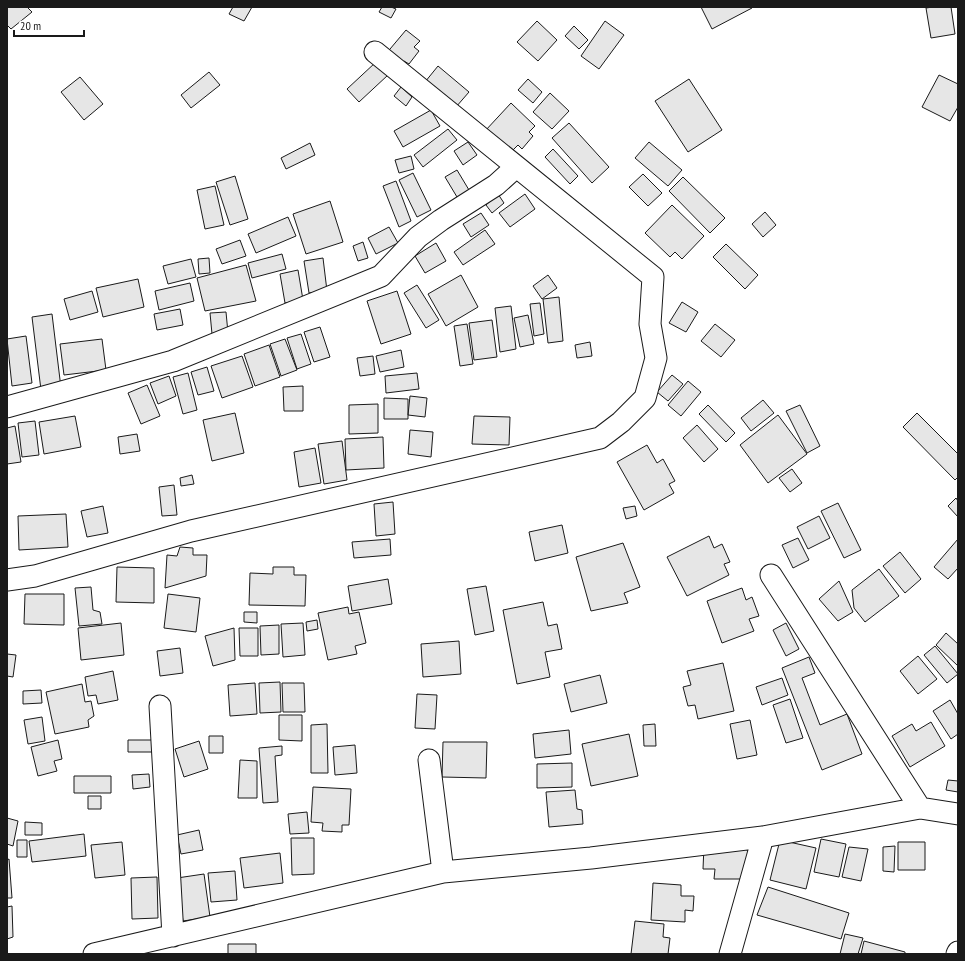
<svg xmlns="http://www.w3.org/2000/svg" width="965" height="961" font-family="'PT Sans Narrow',sans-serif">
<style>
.building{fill:#e6e6e6;stroke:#1a1a1a}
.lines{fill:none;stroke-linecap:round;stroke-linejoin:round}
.street-casing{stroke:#1a1a1a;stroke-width:23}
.street{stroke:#fff;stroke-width:21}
</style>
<rect width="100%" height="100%" fill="#fff"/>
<path class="building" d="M7,7H27L32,12L11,29L7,25Z
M233,7H252L244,21L229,14Z
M382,7H391L396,9L391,18L379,12Z
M701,7H752V8L712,29Z
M933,7H951L955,34L931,38L926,8Z
M537,21L557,40L538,61L517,42Z
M605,21L624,35L599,69L581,56Z
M574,26L588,40L579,49L565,36Z
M406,30L420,41L414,47L419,51L409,64L404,61L399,66L385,55Z
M376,62L388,75L359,102L347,89Z
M438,66L469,92L456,107L425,82Z
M209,72L220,85L191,108L181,95Z
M939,75L958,84V107L950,121L922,107Z
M80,77L103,104L84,120L61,92Z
M528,79L542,92L533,103L518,90Z
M689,79L722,130L688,152L655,101Z
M401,87L412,97L406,106L394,96Z
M550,93L569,111L552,129L533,112Z
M511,103L535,126L529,132L533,136L522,149L518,145L509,154L485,131Z
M431,110L440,126L403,147L394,131Z
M569,123L609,167L592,183L552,138Z
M448,129L457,140L423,167L414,155Z
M468,142L477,155L463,165L454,151Z
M649,142L682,170L668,186L635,158Z
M310,143L315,155L286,169L281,158Z
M553,149L578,176L570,184L545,157Z
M411,156L414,169L399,173L395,160Z
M457,170L472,195L460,202L445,177Z
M413,173L431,210L417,217L399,180Z
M643,174L662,193L648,206L629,187Z
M235,176L248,219L230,225L216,182Z
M683,177L725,218L710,233L669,191Z
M396,181L411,221L399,227L383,186Z
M215,186L224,225L205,229L197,190Z
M498,194L504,203L492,213L486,205Z
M525,194L535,209L510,227L499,213Z
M330,201L343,242L306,254L293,214Z
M672,205L704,236L682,259L675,252L670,257L645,233Z
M765,212L776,225L763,237L752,224Z
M481,213L489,225L471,237L463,224Z
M288,217L296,236L256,253L248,234Z
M389,227L398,243L376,254L368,238Z
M485,230L495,244L463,265L454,252Z
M240,240L246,256L222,264L216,249Z
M363,242L368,258L358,261L353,246Z
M436,243L446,261L425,273L415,256Z
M726,244L758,275L745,289L713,257Z
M282,254L286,269L252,278L248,263Z
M209,258L210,273L199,274L198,259Z
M323,258L327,291L309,293L304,261Z
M191,259L196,277L168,284L163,266Z
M246,265L256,301L205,311L197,278Z
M298,270L303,300L285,303L280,274Z
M461,275L478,307L446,326L428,294Z
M548,275L557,288L542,299L533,286Z
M138,279L144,307L103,317L96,288Z
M190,283L194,301L159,310L155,291Z
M417,285L439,320L426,328L404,293Z
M92,291L98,312L70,320L64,299Z
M397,291L411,334L381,344L367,301Z
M559,297L563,341L548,343L543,299Z
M682,302L698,312L686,332L669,323Z
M540,303L544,334L534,336L530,304Z
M511,306L516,349L500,352L495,308Z
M180,309L183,325L157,330L154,314Z
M226,312L228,333L212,334L210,313Z
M52,314L61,388L41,390L32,317Z
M528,315L534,344L520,347L514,318Z
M492,320L497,357L474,360L469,323Z
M467,324L473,364L460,366L454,326Z
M715,324L735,340L721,357L701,341Z
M320,327L330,357L314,362L304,332Z
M301,334L311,364L297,369L287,338Z
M26,336L32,383L12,386L7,339Z
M102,339L106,370L64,375L60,344Z
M285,339L297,370L281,376L270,344Z
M590,342L592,356L577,358L575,345Z
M269,345L280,377L255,386L244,354Z
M401,350L404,367L380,372L376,356Z
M242,356L253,387L222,398L211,366Z
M373,356L375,374L360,376L357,358Z
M207,367L214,391L198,395L191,372Z
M188,373L197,410L183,414L173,377Z
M417,373L419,389L386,393L385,376Z
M672,375L683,384L668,401L657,392Z
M169,376L176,396L158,404L150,383Z
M688,381L701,392L681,416L668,405Z
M147,385L160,416L141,424L128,393Z
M303,386V411H284L283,387Z
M410,396L427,398L425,417L408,415Z
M384,398L408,399V419H384Z
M763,400L774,413L751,431L741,418Z
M378,404V433L349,434V405Z
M708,405L735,433L726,442L699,414Z
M800,405L820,446L807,453L786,411Z
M235,413L244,453L212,461L203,420Z
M917,413L958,454V477L955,480L903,427Z
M778,415L807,454L768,483L740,445Z
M75,416L81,447L44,454L39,422Z
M474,416L510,417L509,445L472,444Z
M35,421L39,455L22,457L18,423Z
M697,425L718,449L704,462L683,438Z
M15,426L21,462L7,464V428Z
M410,430L433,432L431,457L408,454Z
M137,434L140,451L120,454L118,437Z
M383,437L384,468L346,470L345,439Z
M342,441L347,480L324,484L318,444Z
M647,445L657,463L663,459L675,481L669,484L674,493L644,510L617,462Z
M315,448L321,483L299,487L294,452Z
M792,469L802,483L790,492L779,478Z
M192,475L194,484L181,486L180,478Z
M174,485L177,515L162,516L159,487Z
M956,498L958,501V517L948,506Z
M393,502L395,534L376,536L374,504Z
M838,503L861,550L844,558L821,511Z
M103,506L108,533L87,537L81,511Z
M635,506L637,516L626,519L623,508Z
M66,514L68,547L19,550L18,516Z
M819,516L830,538L808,549L797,527Z
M562,525L568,553L535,561L529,532Z
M709,536L714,548L722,544L730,562L724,564L729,575L687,596L667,557Z
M798,538L809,560L793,568L782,545Z
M390,539L391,555L354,558L352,542Z
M958,539V568L948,579L934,567Z
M623,543L640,587L624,593L628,603L591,611L576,557Z
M180,547L193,548V555H207L206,576L165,588L167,555L177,556Z
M900,552L921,579L905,593L883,566Z
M117,567L154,568V603L116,602Z
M273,567H294V575H306L305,606L249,605L250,573L273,574Z
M879,569L899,596L865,622L854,608L852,590Z
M388,579L392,604L352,611L348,586Z
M839,581L853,612L838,621L819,599Z
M486,586L494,631L475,635L467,589Z
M91,587L93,610L100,612L102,624L79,626L75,588Z
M742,588L746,600L752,597L759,616L749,619L754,631L722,643L707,601Z
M25,594H64V625L24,624Z
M168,594L200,598L196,632L164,628Z
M543,602L548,626L557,624L562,649L545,652L550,677L517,684L503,610Z
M348,607L349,614L359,612L366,643L355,646L357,654L328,660L318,613Z
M244,612H257V623L244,622Z
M317,620L318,629L307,631L306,622Z
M121,623L124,655L81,660L78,628Z
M303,623L305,655L283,657L281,624Z
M786,623L799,649L786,656L773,630Z
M279,625V654L261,655L260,626Z
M234,628L235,660L213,666L205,636Z
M239,628H258V656H240Z
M946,633L958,644V666L936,645Z
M459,641L461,674L423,677L421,644Z
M935,646L958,674L947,683L924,655Z
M180,648L183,673L160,676L157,651Z
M7,654L16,655L13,677L7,676Z
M918,656L937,679L918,694L900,671Z
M809,657L815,673L802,678L820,725L847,714L862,754L822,770L782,668Z
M723,663L734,711L698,719L695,705L688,706L683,687L691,685L687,671Z
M113,671L118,700L98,704L96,695L88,696L85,677Z
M600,675L607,703L571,712L564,684Z
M782,678L788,695L762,705L756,687Z
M280,682L281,712L260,713L259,683Z
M255,683L257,714L230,716L228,685Z
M282,683H304L305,712H283Z
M82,684L85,702L91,701L94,716L88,720L89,727L55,734L46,692Z
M41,690L42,703L23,704V691Z
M417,694L437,695L435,729L415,728Z
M790,699L803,738L786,743L773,705Z
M950,700L958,714V734L951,739L933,711Z
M279,715H302V741L279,740Z
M42,717L45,741L28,744L24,720Z
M750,720L757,755L737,759L730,724Z
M931,722L945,746L910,767L892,736L912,724L916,731Z
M327,724L328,773H311V725Z
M655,724L656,746H644L643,725Z
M569,730L571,754L535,758L533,734Z
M629,734L638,776L591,786L582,744Z
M209,736H223V753H209Z
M58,740L62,759L54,761L57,771L38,776L31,747Z
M128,740H157V752H128Z
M199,741L208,769L184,777L175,749Z
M443,742H487L486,778L442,777Z
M355,745L357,773L335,775L333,747Z
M282,746V755L275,756L278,802L263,803L259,748Z
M240,760L257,761V798H238Z
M572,763V787L537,788V764Z
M149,774L150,787L133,789L132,775Z
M74,776H111V793H74Z
M948,780L958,781V792L946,790Z
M313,787L351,789L349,825H342V832L322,831L323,823L311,822Z
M575,790L577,809L582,810L583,824L549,827L546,792Z
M88,796H101V809H88Z
M307,812L309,833L290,834L288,814Z
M7,818L18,821L13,846L7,844Z
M25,822L42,823V835H25Z
M199,830L203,850L181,854L177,835Z
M84,834L86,856L32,862L29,841Z
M291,838H314V874L292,875Z
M821,839L846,844L839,877L814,872Z
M17,840H27V857H17Z
M780,840L816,848L806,889L770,880Z
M122,842L125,875L95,878L91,845Z
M898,842H925V870H898Z
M704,846L749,847L748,879H714L715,869H703Z
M895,846L894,872L883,871V847Z
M849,847L868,849L861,881L842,877Z
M280,853L283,883L244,888L240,858Z
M9,859L12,898H7V860Z
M235,871L237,900L211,902L208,873Z
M204,874L210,917L183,921L177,878Z
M157,877L158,918L132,919L131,878Z
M653,883L681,885V896H694L693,911L685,910V922L651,920Z
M768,887L849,913L841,939L757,915Z
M12,906L13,937L7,939V907Z
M635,921L664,924L663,937L670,938L668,954H631Z
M845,934L863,938L858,954H840Z
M864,941L905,952V954H861Z
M228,944H256V954H228Z"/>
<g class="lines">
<defs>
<path id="street" d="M7,407L173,361L381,276L418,237L441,220L496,185L516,167
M771,575L920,808
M7,580L35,576L191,531L600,438L621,422L645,398L656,358L650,324L653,277L375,52
M160,706L173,936
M429,760L443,872
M94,954L443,872L591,858L763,837L920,808L958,814
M730,954L763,837
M957,954L958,952"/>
</defs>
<use href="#street" class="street-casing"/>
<use href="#street" class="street"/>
</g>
<rect width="965" height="961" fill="none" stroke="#1a1a1a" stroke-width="16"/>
<path d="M14 30v6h70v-6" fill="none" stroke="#1a1a1a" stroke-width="2"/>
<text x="20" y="30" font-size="12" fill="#1a1a1a" stroke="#ffffff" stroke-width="3" paint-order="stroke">20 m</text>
</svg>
